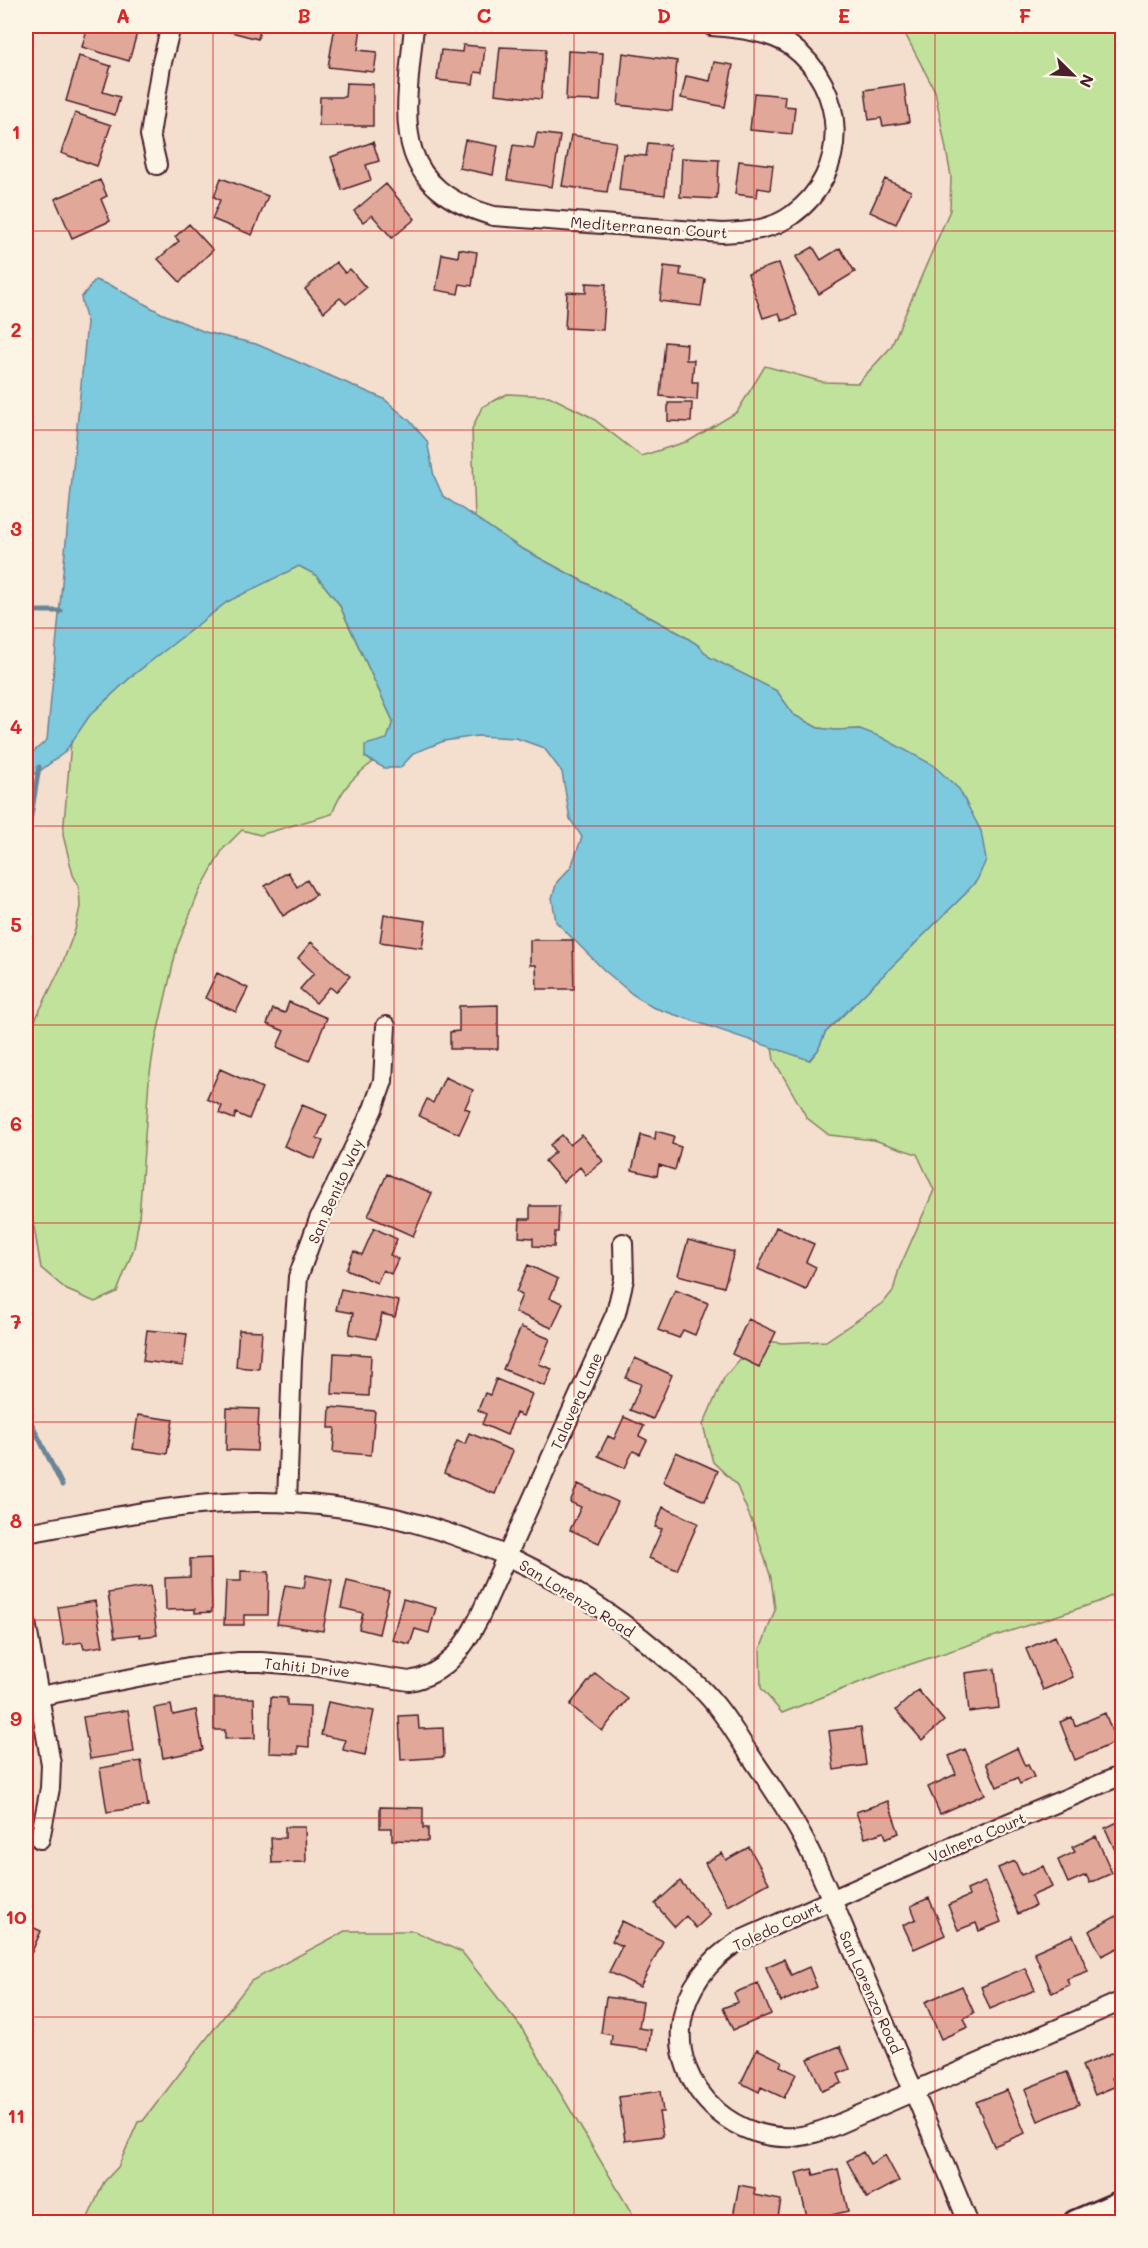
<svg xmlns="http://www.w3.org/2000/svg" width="1148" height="2248" font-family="Mali,sans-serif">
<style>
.green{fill:#c1e29b;stroke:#868063;stroke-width:1.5}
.water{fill:#7dc9dd;stroke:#698596;stroke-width:1.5}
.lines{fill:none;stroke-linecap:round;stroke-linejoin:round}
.stream{stroke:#698596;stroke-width:5}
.building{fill:#e1a89a;stroke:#4a1f2b;stroke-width:1.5}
.minor-casing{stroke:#4a1f2b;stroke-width:22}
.major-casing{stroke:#4a1f2b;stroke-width:27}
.minor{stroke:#fcf5e5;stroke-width:18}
.major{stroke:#fcf5e5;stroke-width:22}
.grid{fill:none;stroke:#d62828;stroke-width:1.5;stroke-opacity:0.55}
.labels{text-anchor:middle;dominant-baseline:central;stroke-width:5;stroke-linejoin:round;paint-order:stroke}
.street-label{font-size:15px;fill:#4a1f2b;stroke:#fcf5e5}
.neatline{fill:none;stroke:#d62828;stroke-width:2}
.grid-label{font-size:20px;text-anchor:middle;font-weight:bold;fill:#d62828}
</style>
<rect width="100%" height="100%" fill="#f4dece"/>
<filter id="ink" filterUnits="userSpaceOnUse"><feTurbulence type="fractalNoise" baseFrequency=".0167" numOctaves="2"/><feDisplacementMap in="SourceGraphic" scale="12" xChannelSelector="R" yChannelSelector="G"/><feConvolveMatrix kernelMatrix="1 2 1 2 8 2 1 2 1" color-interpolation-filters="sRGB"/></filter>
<g filter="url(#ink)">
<path class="green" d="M901,26H1122V1591L1098,1602L881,1674L782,1713L761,1688L760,1650L775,1610L771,1578L756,1531L736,1484L713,1462L703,1425L724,1378L756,1340L783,1343L826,1341L884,1302L893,1291L899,1269L934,1190L917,1154L874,1140L829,1135L807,1118L774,1060L772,1047L810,1060L818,1050L825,1033L965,894L933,765L860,729L836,730L818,728L794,715L777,691L709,657L698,645L681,634L519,547L475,518L472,429L482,407L507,394L549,396L591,417L641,456L689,441L737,412L765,366L823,382L858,383L891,347L950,210L951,176L935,91Z
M299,566L316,575L339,604L393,721L388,739L365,757L373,762C352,778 342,788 332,814L260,835L242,830L223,849L199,892L177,947L154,1047L149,1080L139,1219L134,1248L117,1292L95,1302L67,1290L41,1268L31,1210L26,1197V1052L36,1018L61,967L75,930L80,907L79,886L73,875L63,835L71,742L90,715L132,676L181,637L227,601Z
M345,1931H414L462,1952L521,2027L637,2222H86L104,2182L118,2167L138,2122L143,2121L251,1981Z"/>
<path class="water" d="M95,280L112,286L161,313L205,332L256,344L384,399L410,421L427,441L434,476L443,496L519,547L681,634L698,645L709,657L777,691L794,715L818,728L836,730L860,729L881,737L933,765L959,789L981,831L986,860L977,880L965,894L825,1033L818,1050L809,1060L652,1007L632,994L604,970L556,922L552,898L557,882L571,867L582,837L570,819L562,772L544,748L516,738L477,736L444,741L414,753L400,768H384L365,757V745L387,739L393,721L339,604L316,575L299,566L227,602L132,676L90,715L65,752L36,774H26L27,757L47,740L87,322L81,298Z"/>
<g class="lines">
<path class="stream" d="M26,611H61
M26,846L39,767
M26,1412L62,1485"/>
</g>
<path class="building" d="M88,26H139L129,61L82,47Z
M221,26H261L258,39L220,29Z
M335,26H361L358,50L377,52L374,72L328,67Z
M463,45L485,47L482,73L475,72L473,84L437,80L441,50L462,52Z
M500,47L546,49L541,99L495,94Z
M568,51L603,53L600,101L566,100Z
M623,53L677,61L672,111L618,105Z
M79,56L111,66L103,92L120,97L115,115L66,101Z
M714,62L733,65L725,107L681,98L686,76L710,81Z
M346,83L373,84V126H319L320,97H345Z
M904,84L909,122L883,126L881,118L869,120L865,90Z
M754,93L785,96L784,106L795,107L792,134L750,130Z
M75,113L111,125L97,166L61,153Z
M537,133L560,136L552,187L507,180L513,145L534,148Z
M571,135L616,142L607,192L562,186Z
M465,140L498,146L493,175L459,168Z
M373,142L379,161L366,165L371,180L342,190L331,157Z
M648,143L670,145L665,195L619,190L623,154L646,156Z
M682,158L719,160L717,199L680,197Z
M739,161L773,165L770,190L758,188L757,197L735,194Z
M221,178L268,196L252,235L212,219L220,200L214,197Z
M885,179L911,191L896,224L870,212Z
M100,180L107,196L101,199L110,221L72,238L55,199Z
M386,184L415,219L392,238L372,215L363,222L354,211Z
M189,224L213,250L180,282L158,259L179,241L175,237Z
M813,247L821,260L840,248L855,272L819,294L796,257Z
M459,249L477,252L472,286L460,284L458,294L436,290L442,254L458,257Z
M336,262L345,273L350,269L366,288L346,304L340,298L324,312L305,289Z
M779,263L797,315L782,321L779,313L763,318L748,274Z
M664,266L681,268L680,275L705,279L701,306L660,301Z
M586,283L606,284L603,330L565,328L567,292L586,293Z
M665,342L687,344L686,360H694L692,382H698L697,400L660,396Z
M668,403H692L691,422L668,421Z
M288,872L297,887L307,880L316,895L283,916L265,886Z
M384,915L426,921L422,948L380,942Z
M530,940H573L574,989H537L536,965H530Z
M311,942L350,976L336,992L330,987L316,1003L300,989L314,973L298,958Z
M217,973L248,988L236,1012L205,998Z
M289,1002L327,1018L309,1061L277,1047L284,1031L267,1024L273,1009L285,1013Z
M498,1005V1049H450V1032L459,1031V1006Z
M220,1069L262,1088L249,1119L236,1113L234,1119L219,1113L222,1106L207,1099Z
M445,1077L473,1090L465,1108L470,1110L459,1134L419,1116L427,1099L433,1103Z
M302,1105L327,1115L317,1138L323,1141L315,1159L284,1146Z
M656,1131L674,1136L672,1144L681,1147L675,1170L659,1165L657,1176L632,1170L641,1135L655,1139Z
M562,1135L570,1145L582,1135L603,1161L586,1175L580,1167L563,1182L545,1161L555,1152L550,1145Z
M387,1174L432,1193L413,1236L368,1216Z
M530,1206H559L558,1232H555L554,1247L533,1246V1238L519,1237L520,1219H530Z
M776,1227L814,1244L806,1262L816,1267L806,1290L758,1269Z
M374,1228L397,1239L390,1255L398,1259L391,1274L383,1270L377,1283L346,1269L354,1251L362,1255Z
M688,1240L734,1252L724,1287L678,1275Z
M528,1265L558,1279L550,1298L563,1303L552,1328L515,1312L522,1295L516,1292Z
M341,1289L399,1301L395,1317L382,1314L376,1339L349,1334L353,1313L336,1310Z
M675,1290L708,1303L695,1335L683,1330L679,1338L658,1330Z
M748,1319L776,1332L759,1367L732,1354Z
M521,1327L550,1339L539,1364L552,1369L545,1386L503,1369Z
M147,1330L187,1334L183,1366L143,1361Z
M239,1330L262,1331L259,1369L236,1367Z
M334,1353L371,1355L369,1396L332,1394Z
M635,1358L672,1375L653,1419L630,1410L641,1384L626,1378Z
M496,1379L532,1394L523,1416L516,1413L507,1435L482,1424L486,1414L478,1410L485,1393L490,1395Z
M330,1407L375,1411L371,1455L333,1452L335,1428H329Z
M227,1408L259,1409L257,1451L226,1450Z
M138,1415L173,1420L167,1454L133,1449Z
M624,1417L644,1426L639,1436L647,1440L640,1454L633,1451L625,1468L598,1456L608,1436L614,1439Z
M469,1433L513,1451L495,1494L444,1473L457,1441L465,1444Z
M676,1452L718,1471L705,1501L663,1482Z
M578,1484L618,1502L599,1543L570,1530L581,1507L570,1502Z
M663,1507L698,1523L677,1570L649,1558L662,1529L655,1527Z
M211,1558L212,1612L195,1613V1609L166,1610L165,1578L190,1577V1559Z
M241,1571L269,1572L268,1615H244V1625H224L226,1581H241Z
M306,1575L332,1580L323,1631L277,1624L285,1585L304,1588Z
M347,1581L389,1591L379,1634L359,1629L363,1613L341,1608Z
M150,1586L157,1635L140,1637V1634L115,1637L108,1593Z
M403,1599L436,1608L429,1633L415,1629L410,1644L392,1640Z
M95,1601L103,1646L84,1649L82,1642L64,1645L58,1607Z
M1055,1636L1073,1677L1043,1690L1026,1649Z
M995,1669L999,1708L969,1712L965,1673Z
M595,1673L628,1699L602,1731L570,1705Z
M918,1690L944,1721L922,1740L896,1710Z
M271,1697L287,1698V1705L310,1706L309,1747L298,1746V1754L269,1753Z
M214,1698H254L255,1738L225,1739V1730H214Z
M328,1702L374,1711L365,1755L343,1750L345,1740L321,1735Z
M171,1705L173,1715L196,1710L203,1750L163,1758L154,1708Z
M128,1710L134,1752L90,1759L83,1717Z
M1105,1713L1116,1742L1075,1760L1060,1722L1072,1717L1075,1726Z
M418,1715L419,1729L443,1728L444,1757L401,1760L399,1716Z
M861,1727L866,1765L834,1770L829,1731Z
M1017,1748L1025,1766L1028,1765L1034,1777L1020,1784L1017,1778L997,1787L986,1763Z
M965,1749L985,1794L940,1814L928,1787L956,1774L949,1756Z
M141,1761L148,1806L107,1812L100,1768Z
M888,1801L899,1833L886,1838L884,1832L865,1838L856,1812Z
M380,1807L423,1808V1828H428V1841L392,1840V1828H380Z
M1122,1820V1857L1119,1859L1105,1828Z
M285,1827H305L306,1862L272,1863L271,1838H285Z
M1096,1836L1112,1873L1090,1883L1086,1875L1068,1883L1058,1860L1075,1852L1072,1847Z
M749,1847L769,1883L728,1906L705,1863L722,1853L726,1860Z
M1015,1861L1021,1875L1043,1866L1052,1887L1031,1896L1035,1906L1018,1914L998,1868Z
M680,1881L710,1915L696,1928L686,1916L675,1927L655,1904Z
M985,1882L1001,1922L979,1931L976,1923L958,1930L948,1905L969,1896L967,1890Z
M929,1898L945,1935L914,1949L903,1925L916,1919L911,1906Z
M1122,1913V1949L1121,1946L1102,1956L1089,1931Z
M622,1921L663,1941L640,1987L609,1972L622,1946L612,1941Z
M26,1924L41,1931L26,1965Z
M1073,1935L1088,1971L1067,1979L1069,1985L1052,1993L1034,1952Z
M784,1959L791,1975L809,1967L817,1987L781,2002L766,1967Z
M1025,1968L1035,1990L990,2009L981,1987Z
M758,1983L771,2014L733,2030L723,2008L738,2002L734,1993Z
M962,1986L974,2013L964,2018L968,2027L941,2039L925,2002Z
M606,1997L643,2002L639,2028L651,2030L648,2050L611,2045L612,2035L601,2033Z
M840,2046L850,2069L838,2074L842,2083L822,2091L808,2059Z
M757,2049L782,2061L780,2066L796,2074L784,2098L761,2087L759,2092L741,2083Z
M1114,2052L1122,2073L1112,2078L1116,2086L1095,2095L1082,2066Z
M1067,2072L1079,2104L1038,2121L1025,2089Z
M1007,2090L1025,2133L994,2146L976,2102Z
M660,2091L663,2112H659L663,2136L625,2141L619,2097Z
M863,2152L870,2164L885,2155L899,2181L867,2198L847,2161Z
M812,2169L814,2175L838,2169L848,2211L808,2221L796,2173Z
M739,2185L755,2188L754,2195L781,2200L777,2222H732Z"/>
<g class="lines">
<defs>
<path id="minor" d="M414,26C406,114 386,186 494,216L722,233C747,232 772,230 792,215C851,173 847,87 791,46C769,31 737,28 712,26
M157,165L150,135L161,66L171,26
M287,1502L292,1360L298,1277L319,1219L373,1109L383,1081L386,1026
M26,1533C102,1520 178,1502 256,1502C404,1501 548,1558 660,1653C678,1668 699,1684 714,1703C727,1718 737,1736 748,1752C768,1782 789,1811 805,1842C827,1884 843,1928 862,1971C898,2054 934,2138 968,2222
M26,1622L51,1764L50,1788L40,1839
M40,1696L189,1667L239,1662H261L311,1666L409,1681C445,1675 464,1648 479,1618L616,1313L624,1279L623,1243
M1122,1775L942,1851L739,1941C675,1980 658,2058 717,2111C738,2129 766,2139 794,2137C808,2136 821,2131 834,2126L1122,2001"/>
<path id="major" d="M1075,2222L1122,2202"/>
</defs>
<use href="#minor" class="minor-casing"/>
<use href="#major" class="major-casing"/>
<use href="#minor" class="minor"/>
<use href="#major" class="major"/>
</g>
</g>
<path class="grid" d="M213,26V2222M394,26V2222M574,26V2222M754,26V2222M935,26V2222M26,231H1122M26,430H1122M26,628H1122M26,826H1122M26,1025H1122M26,1223H1122M26,1422H1122M26,1620H1122M26,1818H1122M26,2017H1122"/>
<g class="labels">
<g class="street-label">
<text transform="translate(649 227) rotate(4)">Mediterranean Court</text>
<text transform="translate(335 1191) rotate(-66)">San Benito Way</text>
<text transform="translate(576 1401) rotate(-66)">Talavera Lane</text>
<text transform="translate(577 1598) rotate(32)">San Lorenzo Road</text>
<text transform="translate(307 1667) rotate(6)">Tahiti Drive</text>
<text transform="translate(977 1837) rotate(-23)">Valnera Court</text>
<text transform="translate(777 1926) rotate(-25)">Toledo Court</text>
<text transform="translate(871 1992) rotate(66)">San Lorenzo Road</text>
</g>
</g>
<rect width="1148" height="2248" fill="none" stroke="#fcf5e5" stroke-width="66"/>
<g transform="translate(1073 75) rotate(114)" stroke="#fcf5e5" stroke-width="4.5" paint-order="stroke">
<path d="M0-4.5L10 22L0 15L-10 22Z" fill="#4a1f2b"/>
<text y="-9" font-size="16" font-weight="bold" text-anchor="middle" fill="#4a1f2b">N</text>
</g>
<rect x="33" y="33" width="1082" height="2182" class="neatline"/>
<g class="grid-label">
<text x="123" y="23">A</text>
<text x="304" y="23">B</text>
<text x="484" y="23">C</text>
<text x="664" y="23">D</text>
<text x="844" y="23">E</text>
<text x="1025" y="23">F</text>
<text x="16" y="139">1</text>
<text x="16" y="337">2</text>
<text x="16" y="536">3</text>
<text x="16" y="734">4</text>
<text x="16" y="932">5</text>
<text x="16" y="1131">6</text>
<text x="16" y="1329">7</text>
<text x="16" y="1528">8</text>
<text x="16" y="1726">9</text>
<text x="16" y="1924">10</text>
<text x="16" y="2123">11</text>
</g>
</svg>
